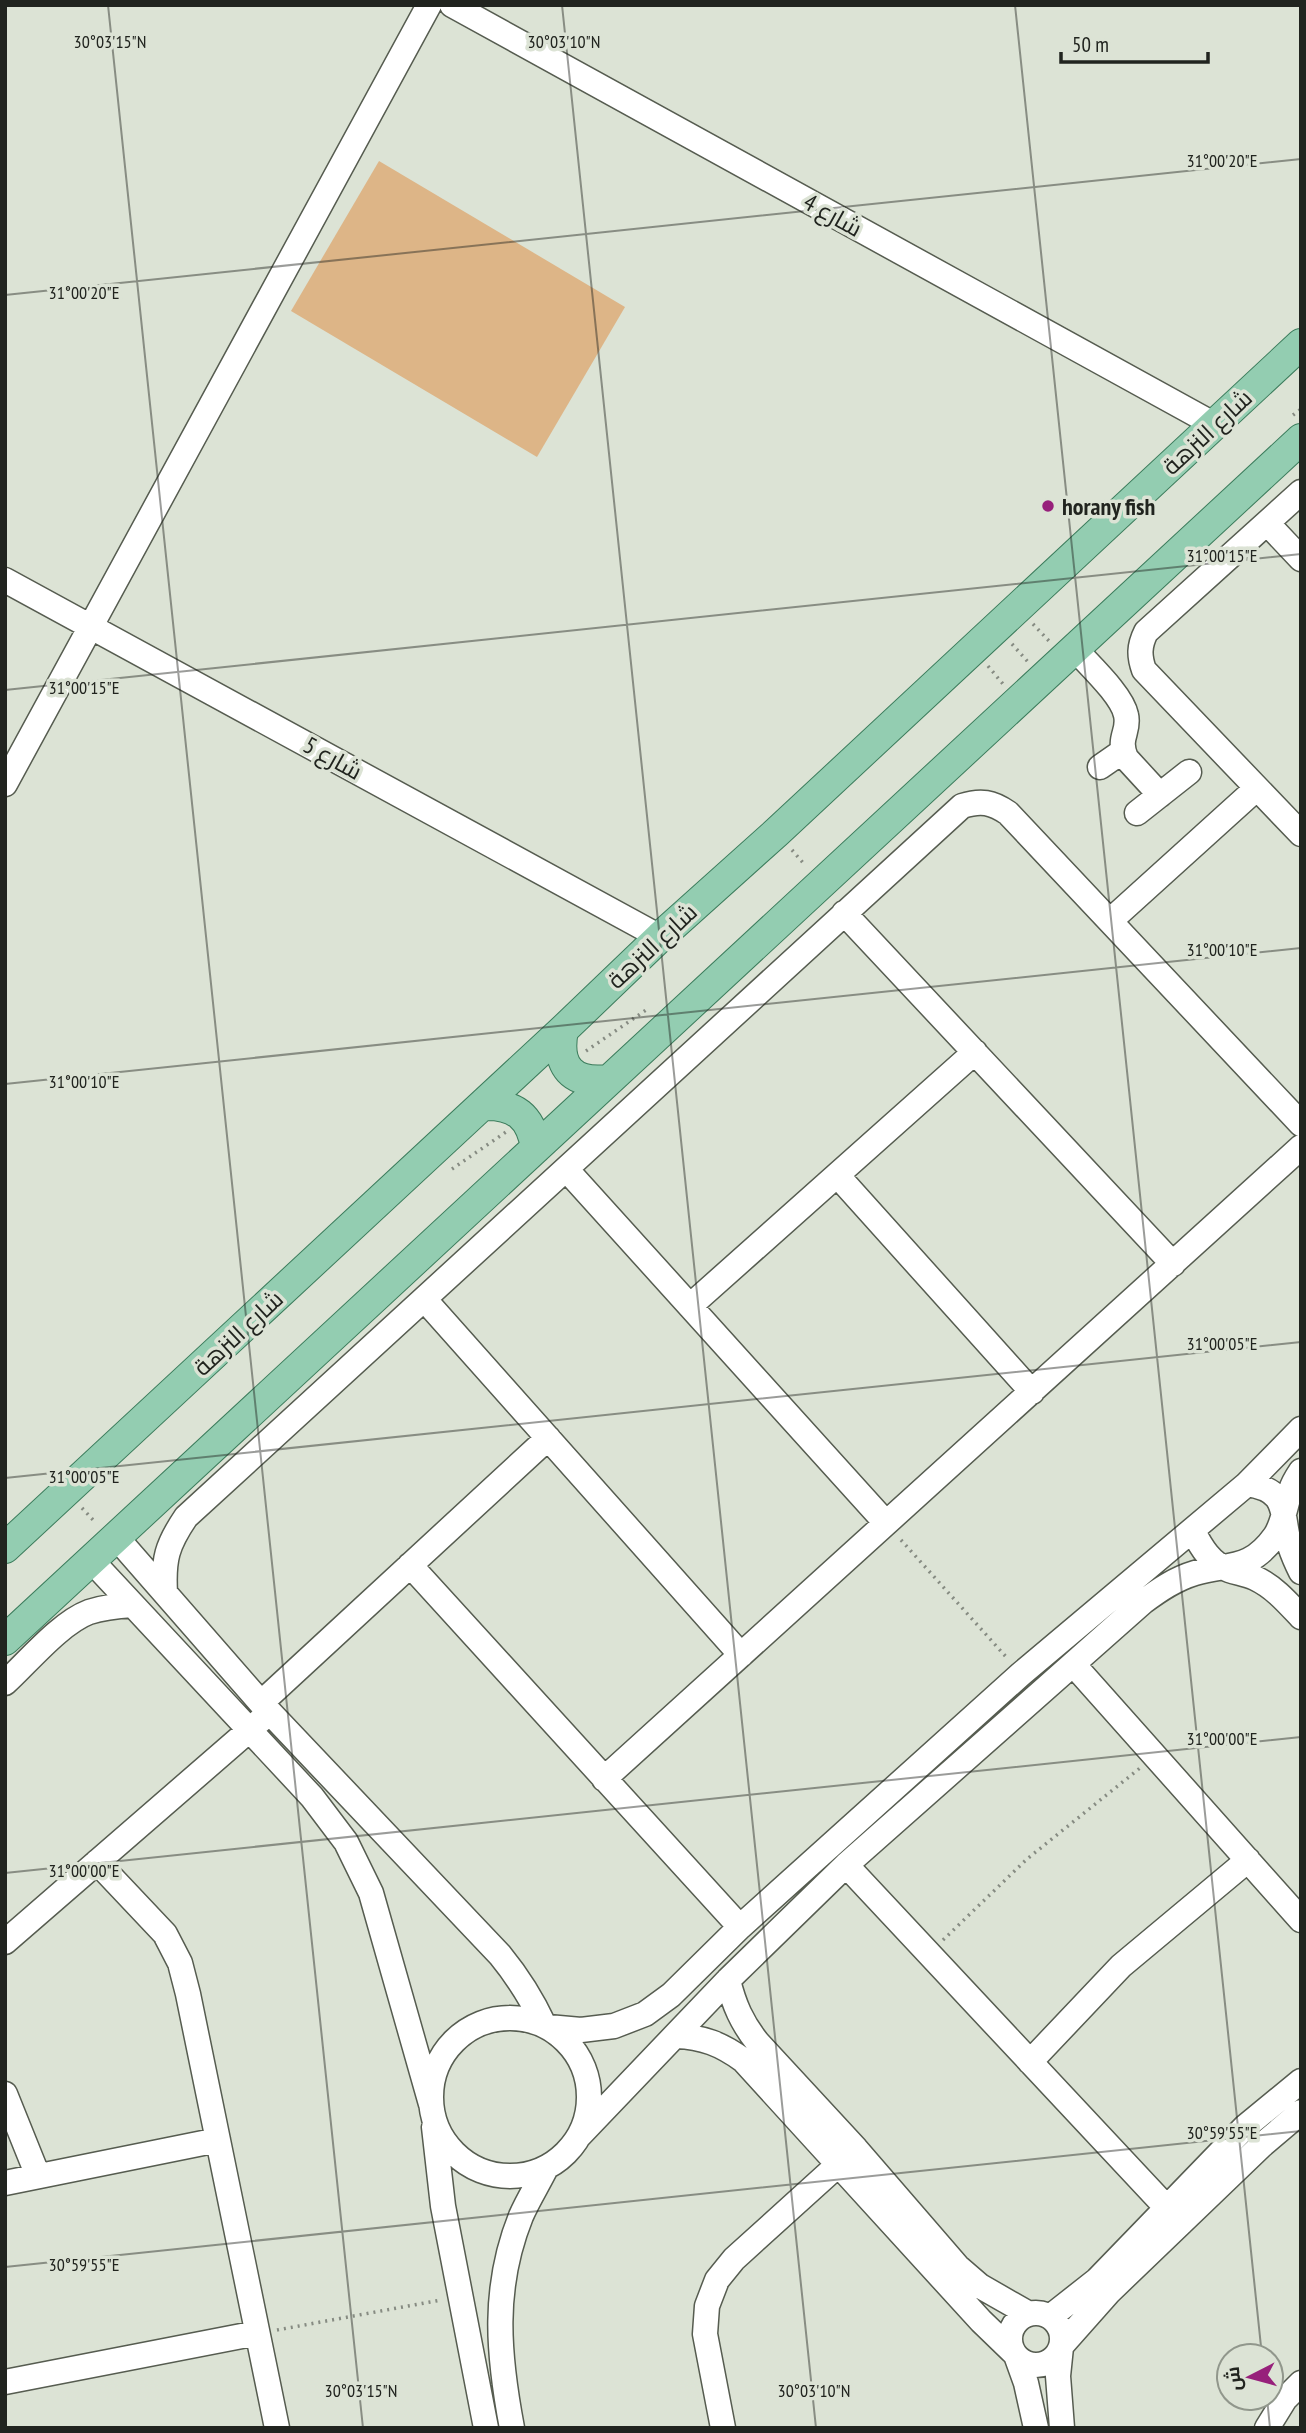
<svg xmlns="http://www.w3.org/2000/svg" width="1306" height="2433" font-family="'PT Sans Narrow',Cairo,sans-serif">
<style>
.green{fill:#ddb587}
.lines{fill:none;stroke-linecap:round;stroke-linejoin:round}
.minor-casing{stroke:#565c50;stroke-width:27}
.major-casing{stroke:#3c7c5c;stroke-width:32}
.path{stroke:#868b82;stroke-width:3.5;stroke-dasharray:2 5;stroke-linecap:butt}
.minor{stroke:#fff;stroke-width:24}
.major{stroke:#93cdb1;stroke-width:30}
.ticks{fill:none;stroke:#21241f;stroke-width:2;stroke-opacity:0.45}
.poi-dot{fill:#97207b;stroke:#dce3d5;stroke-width:2.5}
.labels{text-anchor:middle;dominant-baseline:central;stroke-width:7;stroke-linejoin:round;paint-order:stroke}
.street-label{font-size:24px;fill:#21241f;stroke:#dce3d5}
.poi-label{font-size:24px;font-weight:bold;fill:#21241f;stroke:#dce3d5;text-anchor:start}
.ticks-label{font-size:18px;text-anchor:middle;fill:#21241f;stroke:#dce3d5;stroke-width:7;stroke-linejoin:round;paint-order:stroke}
</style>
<rect width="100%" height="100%" fill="#dce3d5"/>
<path class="green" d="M379,161L625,307L537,457L291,311Z"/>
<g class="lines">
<defs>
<path id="minor" d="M452,5L1215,425
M1301,492L1146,632C1139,646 1139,656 1144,670L1301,834
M1267,523L1301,559
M5,580L660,937
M1075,649C1089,665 1122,695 1126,715C1130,732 1117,737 1126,758L1160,795
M1100,767L1123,751
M5,784L429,5
M1137,813L1189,772
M844,913L1173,1264
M1110,921L1257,788
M566,1169L886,1523
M837,1175L1032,1392
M425,1300L741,1655
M690,1306L975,1052
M1247,1484C1291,1491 1280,1514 1290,1546C1293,1555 1297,1564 1301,1572
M1193,1531C1201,1547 1211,1564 1229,1570C1238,1573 1247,1574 1255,1578C1274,1587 1287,1602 1301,1617
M116,1537L261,1703L500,1955C518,1977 532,1999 544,2025
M91,1560L312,1797L346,1842L371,1893L431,2104
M410,1565L740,1927
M165,1593C163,1559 167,1545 186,1517L962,806C981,800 992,802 1008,813L1301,1124
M1073,1664L1301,1920
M5,1683C28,1662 60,1623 89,1612C104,1607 117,1606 133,1605
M261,1703L548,1438
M604,1779L1301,1147
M97,1862L165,1934L180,1963L188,1994L277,2428
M846,1865L1181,2223
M5,1942L262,1719
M728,1980C734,2005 742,2023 758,2043L856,2149L958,2267L980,2286L1029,2314
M431 2097a79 79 0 1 1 158 0a79 79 0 1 1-158 0Z
M548,2027L581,2030L614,2026L645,2014L671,1995L740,1927L1021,1674L1247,1484L1301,1429
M676,2036C703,2037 721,2044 743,2060L981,2321L1012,2351
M1030,2062L1121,1966L1248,1860
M5,2094L38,2176
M434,2127L443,2206L486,2428
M579,2136L728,1980L846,1865L1143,1602C1159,1590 1175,1579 1195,1573C1230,1563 1250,1571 1275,1536C1284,1523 1285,1504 1291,1490C1293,1483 1297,1477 1301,1471
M5,2183L218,2140
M1010 2339a26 26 0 1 1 52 0a26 26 0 1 1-52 0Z
M1050,2317L1097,2280L1245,2127L1301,2081
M1062,2345L1109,2292L1261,2146L1301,2112
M1061,2347L1058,2376L1062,2428
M1017,2358L1026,2383L1036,2428
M5,2382L257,2333
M512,2428C498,2354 492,2288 521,2216C528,2200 538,2184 546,2168
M723,2428L705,2334L707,2306L717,2280L734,2259L850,2154
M1267,2428L1285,2399L1301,2383"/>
<path id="major" d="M563,1030C556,1067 572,1084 608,1080
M483,1105C515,1104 531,1116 536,1148
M5,1548L563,1030L660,937L777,832L1301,344
M5,1640L1301,439"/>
</defs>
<use href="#minor" class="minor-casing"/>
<use href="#major" class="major-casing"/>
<path class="path" d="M1293,415L1301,409
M1033,624L1049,641
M1012,644L1028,662
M988,666L1003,684
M792,850L805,865
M586,1051L649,1008
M452,1169L506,1132
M82,1508L96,1523
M901,1540L1008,1659
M943,1940L1027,1859L1140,1768
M277,2330L441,2300"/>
<use href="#minor" class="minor"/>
<use href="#major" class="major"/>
</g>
<path class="ticks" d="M108,5L363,2428M562,5L816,2428M1015,5L1262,2356M5,295L1301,159M5,690L1301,554M5,1084L1301,948M5,1478L1301,1342M5,1873L1301,1737M5,2267L1301,2131M1267,2398L1270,2428"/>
<circle class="poi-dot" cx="1048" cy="506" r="7"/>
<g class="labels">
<g class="street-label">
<text transform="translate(833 215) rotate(29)">شارع 4</text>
<text transform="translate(1207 432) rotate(-43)">شارع النزهة</text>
<text transform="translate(333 758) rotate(29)">شارع 5</text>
<text transform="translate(652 946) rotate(-43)">شارع النزهة</text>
<text transform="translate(238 1333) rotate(-43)">شارع النزهة</text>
</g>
<g class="poi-label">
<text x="1062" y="506">horany fish</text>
</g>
</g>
<g class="ticks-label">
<text x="110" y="48">30°03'15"N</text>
<text x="564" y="48">30°03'10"N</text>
<text x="1222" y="167">31°00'20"E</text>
<text x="84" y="299">31°00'20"E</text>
<text x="1222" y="562">31°00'15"E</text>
<text x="84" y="694">31°00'15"E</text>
<text x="1222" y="956">31°00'10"E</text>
<text x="84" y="1088">31°00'10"E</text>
<text x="1222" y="1350">31°00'05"E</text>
<text x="84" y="1483">31°00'05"E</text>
<text x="1222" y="1745">31°00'00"E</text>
<text x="84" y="1877">31°00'00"E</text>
<text x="1222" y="2139">30°59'55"E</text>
<text x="84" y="2271">30°59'55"E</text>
<text x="361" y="2397">30°03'15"N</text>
<text x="814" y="2397">30°03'10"N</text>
</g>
<rect width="1306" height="2433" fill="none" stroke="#21241f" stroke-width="14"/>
<g transform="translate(1250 2377) rotate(264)"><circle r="33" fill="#dce3d5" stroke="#91978c" stroke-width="2"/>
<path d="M0-5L12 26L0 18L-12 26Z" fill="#97207b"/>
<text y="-10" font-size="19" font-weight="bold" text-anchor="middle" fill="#21241f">ش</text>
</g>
<path d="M1061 52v10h147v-10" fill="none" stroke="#21241f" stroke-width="3.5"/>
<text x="1072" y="52" font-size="21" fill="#21241f" stroke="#dce3d5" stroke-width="5" paint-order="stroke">50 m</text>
</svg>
